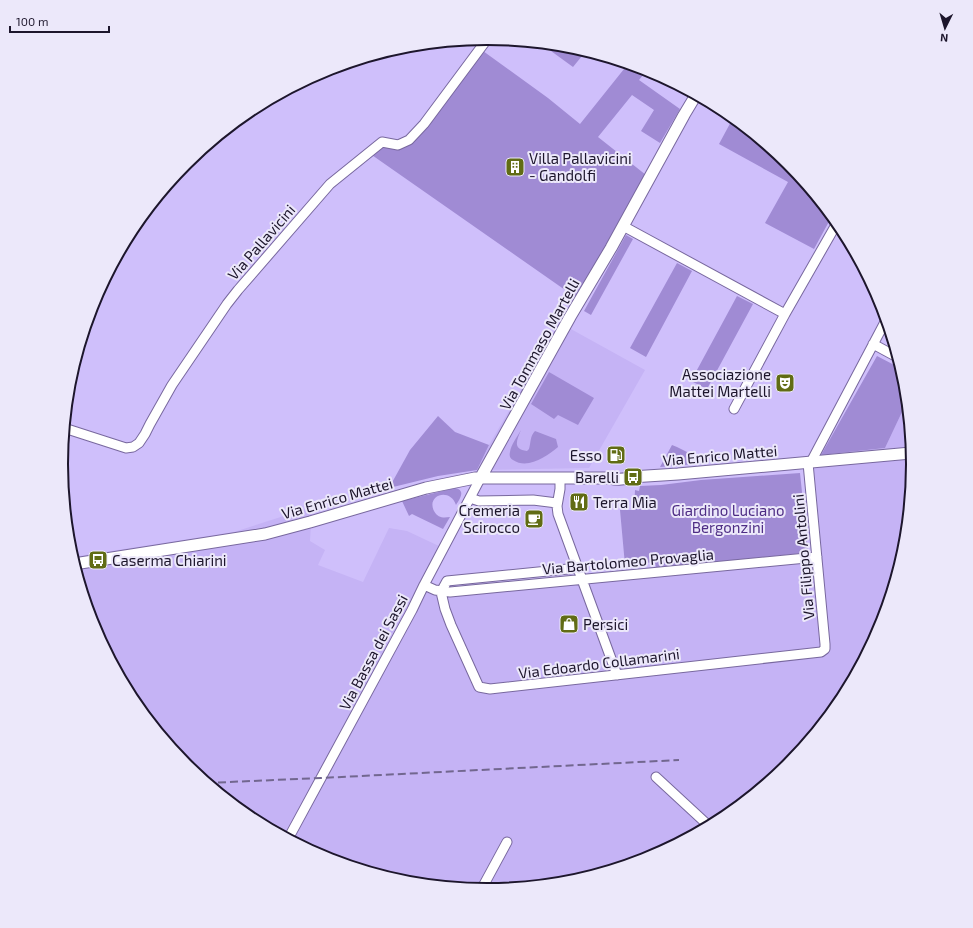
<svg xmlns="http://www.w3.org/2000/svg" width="973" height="928" font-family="'Exo 2',sans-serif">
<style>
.built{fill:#c5b3f5}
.green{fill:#a08bd4}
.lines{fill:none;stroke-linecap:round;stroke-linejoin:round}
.minor-casing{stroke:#78689e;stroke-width:11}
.major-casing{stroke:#78689e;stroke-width:13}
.minor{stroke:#fff;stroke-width:9}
.major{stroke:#fff;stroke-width:11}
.rail{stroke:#72678f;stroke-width:2;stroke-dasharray:8 4;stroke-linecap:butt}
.labels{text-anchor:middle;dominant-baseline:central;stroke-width:4;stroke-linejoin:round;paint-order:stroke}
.poi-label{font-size:15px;fill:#1d162c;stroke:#ece8fa;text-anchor:start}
.street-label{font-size:15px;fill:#1d162c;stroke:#ece8fa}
.park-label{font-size:15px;fill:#4e2d85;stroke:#ece8fa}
.rim{fill:none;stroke:#1d162c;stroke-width:2}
</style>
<rect width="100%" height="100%" fill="#cfbffb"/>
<path class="built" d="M560,323L645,370L589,468L477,470L489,445Z
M902,412H907L912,464L904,547L880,627L841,701L788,765L723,818L649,858L569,882L486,890L403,882L323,857L250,818L185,765L132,700L93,627L72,557L234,532L312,507L310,541L325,550L318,565L363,582L389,528L407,531L441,547L424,581L435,591L817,556L807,462L821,455L885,448Z"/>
<path class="green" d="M540,43L570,46L586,51L573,67Z
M483,51L548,98L580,124L628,64L647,70L639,80L680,109L660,143L641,131L654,110L632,95L598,137L646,175L578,299L369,153L382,142L409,140Z
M733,118L788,163L832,216L814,249L765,223L788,182L719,144Z
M626,235L633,239L591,315L584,311Z
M677,263L692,271L646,357L630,348Z
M737,296L753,304L707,389L691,381Z
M877,356L900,368L904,381L907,412H902L885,448L821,455Z
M549,372L594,398L578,425L558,415L554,419L531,404Z
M438,416L455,432L489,445L477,470L438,476L389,488L410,450Z
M521,430C517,440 512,449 527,451L529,449C531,442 530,436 535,431L556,439L558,447C547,456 528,470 513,460C510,458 509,456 510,452C511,445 517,437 521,430Z
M672,445L677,447L701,459L699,463L696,464L660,467Z
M800,473L808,550L804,553L656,568L655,562L625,565L620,510H634L635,490L639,491L640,486L661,485L701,480Z
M455,488C466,490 460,499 456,505C450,487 426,495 434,511C438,518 443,518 450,517L443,529L412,514L409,516L402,501Z"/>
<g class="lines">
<defs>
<path id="minor" d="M623,226L785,314L837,223
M873,344L897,357
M734,409L785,314
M64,428L126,448L133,447L139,443L145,434L150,424L172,385L227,304L238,290L330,184L382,142L398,145L409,140L424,124L488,38
M811,462L886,320
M560,478V489L557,506L558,514L617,675
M470,498L479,501L533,500L557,503
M578,568L447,581L441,592L445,609L451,625L479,687L490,689L821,652L825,649V644L808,463
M424,585L435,590L450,592L817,557
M656,777L709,826
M288,839L412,610L424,585L481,477
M481,890L507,842"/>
<path id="major" d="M481,477L570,317L611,248L684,115L696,95
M74,564L265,534L310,522L426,488L475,478H609C617,480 624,480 631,477L678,474L911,453"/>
</defs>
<use href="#minor" class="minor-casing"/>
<use href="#major" class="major-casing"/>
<use href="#minor" class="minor"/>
<use href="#major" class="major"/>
<path class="rail" d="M206,783L321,778L679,760"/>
</g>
<defs>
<symbol id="building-square" viewBox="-11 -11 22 22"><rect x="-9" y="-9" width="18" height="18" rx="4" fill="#616c14" stroke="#ece8fa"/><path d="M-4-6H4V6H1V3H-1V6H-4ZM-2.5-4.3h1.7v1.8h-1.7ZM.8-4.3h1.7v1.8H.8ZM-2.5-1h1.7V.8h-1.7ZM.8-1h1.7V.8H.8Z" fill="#fff"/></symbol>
<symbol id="theatre-square" viewBox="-11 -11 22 22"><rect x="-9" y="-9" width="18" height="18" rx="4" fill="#616c14" stroke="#ece8fa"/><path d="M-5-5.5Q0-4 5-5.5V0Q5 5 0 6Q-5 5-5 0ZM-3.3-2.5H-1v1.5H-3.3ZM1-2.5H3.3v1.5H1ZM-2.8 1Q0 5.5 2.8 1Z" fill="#fff"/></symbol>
<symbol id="fuel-square" viewBox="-11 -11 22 22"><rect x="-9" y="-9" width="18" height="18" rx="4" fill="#616c14" stroke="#ece8fa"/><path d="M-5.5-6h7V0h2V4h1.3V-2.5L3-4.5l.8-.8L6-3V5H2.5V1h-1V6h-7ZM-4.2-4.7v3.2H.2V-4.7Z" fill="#fff"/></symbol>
<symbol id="bus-square" viewBox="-11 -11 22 22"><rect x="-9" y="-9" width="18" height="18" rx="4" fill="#616c14" stroke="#ece8fa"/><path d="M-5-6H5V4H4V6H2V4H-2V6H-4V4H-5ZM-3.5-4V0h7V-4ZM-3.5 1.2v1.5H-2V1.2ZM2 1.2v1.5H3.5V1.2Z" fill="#fff"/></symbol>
<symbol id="restaurant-square" viewBox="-11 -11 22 22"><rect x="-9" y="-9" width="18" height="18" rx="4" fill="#616c14" stroke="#ece8fa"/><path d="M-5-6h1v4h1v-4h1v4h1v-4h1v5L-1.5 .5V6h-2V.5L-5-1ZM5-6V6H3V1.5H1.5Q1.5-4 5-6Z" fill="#fff"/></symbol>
<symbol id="cafe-square" viewBox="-11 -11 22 22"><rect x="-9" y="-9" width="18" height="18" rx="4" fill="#616c14" stroke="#ece8fa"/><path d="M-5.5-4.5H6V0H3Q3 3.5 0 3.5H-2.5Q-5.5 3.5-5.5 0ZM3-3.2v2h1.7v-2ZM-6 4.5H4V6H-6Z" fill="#fff"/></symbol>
<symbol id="shop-square" viewBox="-11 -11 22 22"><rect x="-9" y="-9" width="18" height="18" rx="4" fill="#616c14" stroke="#ece8fa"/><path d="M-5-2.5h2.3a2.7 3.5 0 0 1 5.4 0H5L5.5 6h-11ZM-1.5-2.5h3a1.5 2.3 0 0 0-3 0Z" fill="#fff"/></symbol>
</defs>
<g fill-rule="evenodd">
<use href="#building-square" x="504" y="156" width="22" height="22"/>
<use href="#theatre-square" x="774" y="372" width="22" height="22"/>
<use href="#fuel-square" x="605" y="444" width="22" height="22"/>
<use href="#bus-square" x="622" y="466" width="22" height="22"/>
<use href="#restaurant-square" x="568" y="491" width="22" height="22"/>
<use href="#cafe-square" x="523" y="508" width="22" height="22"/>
<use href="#bus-square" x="87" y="549" width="22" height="22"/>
<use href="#shop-square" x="558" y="613" width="22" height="22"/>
</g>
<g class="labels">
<g class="poi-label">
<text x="529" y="158">Villa Pallavicini<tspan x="529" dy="17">- Gandolfi</tspan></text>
<text x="771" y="374" text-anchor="end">Associazione<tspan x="771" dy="17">Mattei Martelli</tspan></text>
<text x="602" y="455" text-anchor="end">Esso</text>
<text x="619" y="477" text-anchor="end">Barelli</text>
<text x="593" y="502">Terra Mia</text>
<text x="520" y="510" text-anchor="end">Cremeria<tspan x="520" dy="17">Scirocco</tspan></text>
<text x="112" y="560">Caserma Chiarini</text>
<text x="583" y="624">Persici</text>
</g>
<g class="street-label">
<text transform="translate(261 242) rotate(-49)">Via Pallavicini</text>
<text transform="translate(539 344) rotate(-61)">Via Tommaso Martelli</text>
<text transform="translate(720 455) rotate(-5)">Via Enrico Mattei</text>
<text transform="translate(337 498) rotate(-16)">Via Enrico Mattei</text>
<text transform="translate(803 557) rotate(-95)">Via Filippo Antolini</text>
<text transform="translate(628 561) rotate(-5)">Via Bartolomeo Provaglia</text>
<text transform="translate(373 652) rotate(-62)">Via Bassa dei Sassi</text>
<text transform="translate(599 663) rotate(-7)">Via Edoardo Collamarini</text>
</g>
<g class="park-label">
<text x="728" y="510">Giardino Luciano<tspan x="728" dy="17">Bergonzini</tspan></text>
</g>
</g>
<path d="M0 0H973V928H0ZM68 464a419 419 0 1 1 838 0a419 419 0 1 1-838 0Z" fill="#ece8fa" fill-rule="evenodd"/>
<path class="rim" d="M68 464a419 419 0 1 1 838 0a419 419 0 1 1-838 0Z"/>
<g transform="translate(945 28) rotate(185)" stroke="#ece8fa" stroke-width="3" paint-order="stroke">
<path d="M0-3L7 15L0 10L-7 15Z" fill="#1d162c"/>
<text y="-6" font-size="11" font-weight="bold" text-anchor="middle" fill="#1d162c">N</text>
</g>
<path d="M10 26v6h99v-6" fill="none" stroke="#1d162c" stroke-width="2"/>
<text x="16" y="26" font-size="12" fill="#1d162c" stroke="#ece8fa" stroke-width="3" paint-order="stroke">100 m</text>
</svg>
